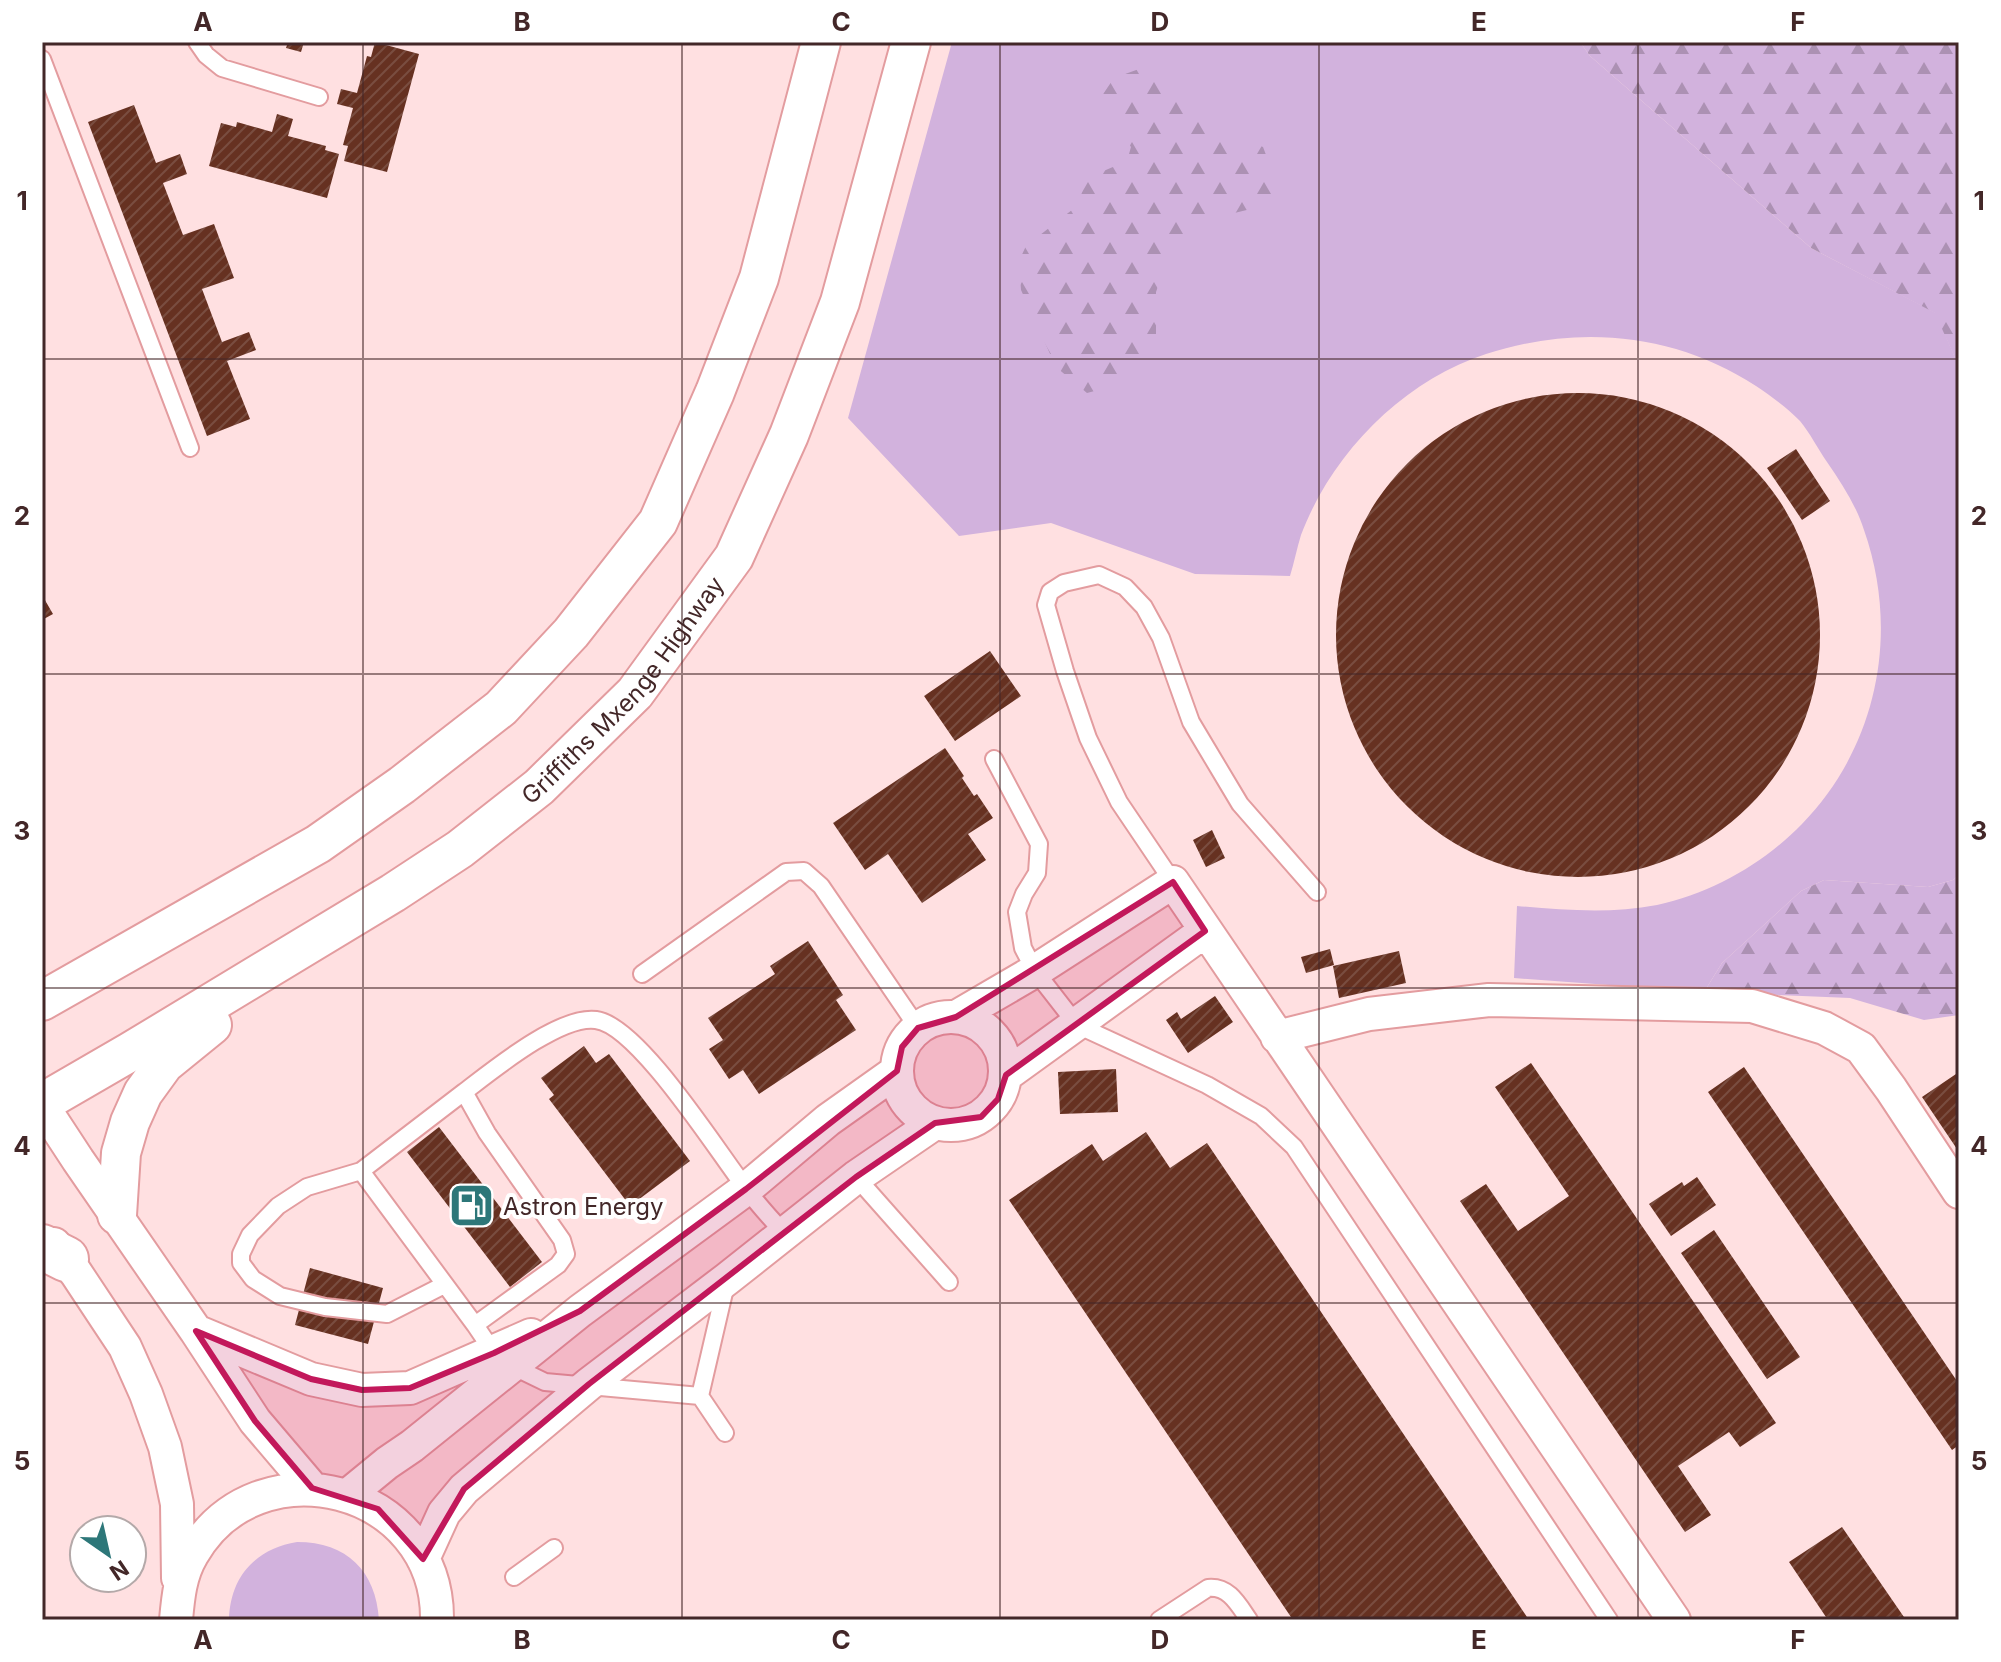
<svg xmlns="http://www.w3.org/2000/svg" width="2001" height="1662" font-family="Inter,sans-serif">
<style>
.green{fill:#d2b2dd}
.forest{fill:url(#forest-firs)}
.building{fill:url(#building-hatch)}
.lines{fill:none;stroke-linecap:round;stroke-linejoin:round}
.service-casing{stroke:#e39c9f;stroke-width:20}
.minor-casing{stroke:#e39c9f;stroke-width:36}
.tertiary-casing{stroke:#e39c9f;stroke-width:42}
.primary-casing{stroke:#e39c9f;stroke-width:48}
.service{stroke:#fff;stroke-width:16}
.minor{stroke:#fff;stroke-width:32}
.tertiary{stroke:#fff;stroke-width:38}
.primary{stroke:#fff;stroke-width:44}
.marked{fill:#c2185b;fill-opacity:0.2;stroke:#c2185b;stroke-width:6;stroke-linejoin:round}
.grid{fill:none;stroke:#432728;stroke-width:2;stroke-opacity:0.55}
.labels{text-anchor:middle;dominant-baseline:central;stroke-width:8;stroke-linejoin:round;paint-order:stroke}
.street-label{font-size:24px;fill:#432728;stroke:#fff}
.poi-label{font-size:24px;fill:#432728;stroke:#fff;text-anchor:start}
.neatline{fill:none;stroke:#432728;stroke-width:3}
.grid-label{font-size:26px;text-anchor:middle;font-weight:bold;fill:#432728}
</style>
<defs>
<pattern id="forest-firs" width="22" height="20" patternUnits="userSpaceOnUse" patternTransform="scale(2)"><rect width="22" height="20" fill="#d2b2dd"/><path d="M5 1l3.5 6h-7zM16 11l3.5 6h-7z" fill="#ac91b3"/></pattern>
<pattern id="building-hatch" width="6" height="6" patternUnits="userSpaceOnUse" patternTransform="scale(2)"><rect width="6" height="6" fill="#663121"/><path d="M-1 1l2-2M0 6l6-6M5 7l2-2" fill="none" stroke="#794d40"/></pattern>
</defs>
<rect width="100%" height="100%" fill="#ffe0e1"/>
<path class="green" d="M952,42H1580L1590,56L1811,248L1936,313L1959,367V875L1953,880L1928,887L1824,880L1801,891L1722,963L1704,992L1514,978L1517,906C1564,910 1610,914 1657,905C1712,893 1763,864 1802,824C1878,746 1900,632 1864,530C1856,505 1842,484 1827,462C1818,449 1810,433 1800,421C1787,408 1771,396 1756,386C1675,333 1578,324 1486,354C1403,381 1332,453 1301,535C1297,548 1294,563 1290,576L1195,574L1051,523L959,536L848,418Z
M297,1542C347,1542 376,1571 379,1620H229C230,1577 255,1549 297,1542Z"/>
<path class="forest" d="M1580,42H1959V367L1935,313L1811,248L1590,56Z
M1139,69L1167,84L1193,117L1263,147L1278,186L1259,207L1218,217L1183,241L1166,263L1156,292V358L1125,383L1087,393L1056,367L1021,290L1019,261L1026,246L1077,206L1087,178L1127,161L1131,147L1099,100L1114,78Z
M1959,875V1015L1924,1020L1850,998L1704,992L1722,963L1801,891L1824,880L1928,887L1953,880Z"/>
<path class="building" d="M288,42H304L301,52L286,48Z
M375,42L419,54L387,172L344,161L348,146L343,145L353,108L337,104L341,89L357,93L367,56L371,57Z
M134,105L156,163L180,154L187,174L163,183L183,235L214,224L234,278L202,289L222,342L249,332L256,350L227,361L250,419L207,436L88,122Z
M277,114L293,119L288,136L326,146L325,150L339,154L327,198L209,166L221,123L236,127L237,122L272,132Z
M1336 635a242 242 0 1 1 484 0a242 242 0 1 1-484 0Z
M1796,449L1830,501L1802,520L1767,468Z
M42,595L53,614L42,620Z
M990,651L1021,696L955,741L924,696Z
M945,748L964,776L962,778L974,796L977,794L993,818L968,834L986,860L922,903L888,854L865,870L833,823Z
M1212,830L1225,858L1206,867L1193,840Z
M808,941L843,995L836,1000L856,1030L759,1094L743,1070L729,1079L709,1049L723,1040L708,1018L775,974L770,966Z
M1330,949L1334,965L1306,973L1301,957Z
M1399,951L1406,983L1339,998L1333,966Z
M1215,996L1233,1022L1188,1053L1166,1020L1177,1012L1181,1019Z
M584,1046L596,1063L609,1054L690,1161L630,1206L549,1099L554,1095L541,1078Z
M1531,1063L1776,1423L1740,1447L1729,1432L1678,1466L1711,1515L1685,1532L1460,1201L1486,1184L1518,1231L1569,1196L1495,1087Z
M1744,1067L1959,1384V1445L1952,1450L1708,1092Z
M1116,1069L1118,1112L1060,1114L1058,1072Z
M1959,1072V1152L1922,1097Z
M439,1127L542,1262L510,1287L407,1152Z
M1146,1132L1170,1168L1207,1143L1529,1620H1293L1009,1200L1092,1144L1103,1161Z
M1697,1177L1716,1205L1671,1236L1649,1204L1682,1182L1684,1186Z
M1714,1230L1800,1357L1767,1379L1681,1253Z
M310,1268L383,1288L368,1344L295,1325Z
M1842,1527L1906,1620H1828L1789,1562Z"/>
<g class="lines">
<defs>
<path id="service" d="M197,42L206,55L222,68L319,97
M42,59L190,448
M994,759L1039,844L1037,873L1024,894L1017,912L1023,948L1035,971L1077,1025L1207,1085L1261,1116L1294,1147L1609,1620
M1173,882L1119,802L1088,738L1065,671L1046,605L1050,592L1064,583L1099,575L1125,587L1144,607L1161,638L1191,722L1240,804L1317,892
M642,974L786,872L804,871L821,886L918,1028
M464,1092L361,1171L475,1325
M361,1171L307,1187L278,1206L250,1235L241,1254V1263L253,1279L280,1296L325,1307L387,1314L444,1285
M856,1177L949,1282
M726,1284L700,1396L545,1382L512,1366L494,1353L475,1325L558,1265L566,1254L562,1240L487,1133L464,1092C493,1070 560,1015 596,1020C638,1025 717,1151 745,1187C757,1204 771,1219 785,1234
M700,1396L725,1433
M514,1577L554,1548
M1159,1620L1208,1588C1229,1586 1238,1604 1249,1620"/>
<path id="minor" d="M956,1017L1035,971L1173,882L1674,1620
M897 1071a54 54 0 1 1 108 0a54 54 0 1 1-108 0Z
M1277,1037L1369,1014L1489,1000L1752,1006L1824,1028L1861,1048L1891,1089L1959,1192
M1006,1075L1205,931
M42,1105L78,1160L196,1331L255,1421L312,1488
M54,1244L76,1273L125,1347L146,1394L165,1447L177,1504L178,1578
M196,1331L311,1379L362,1390L410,1388L531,1335
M348,1495L387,1463L412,1446L580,1311L746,1189L828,1120L897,1071
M423,1559L444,1513L464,1489L589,1384L727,1279L856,1177L935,1123
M176,1620C178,1598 180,1575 192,1555C257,1440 439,1486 437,1620"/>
<g id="tertiary">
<path d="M42,1001L318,844L402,785L501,708L571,633L658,522L715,392L759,278L821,42"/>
<path id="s1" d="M42,1103L130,1052L393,893L460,849L539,787L635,693L734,557L789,435L840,302L911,42"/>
<path d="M117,1215L121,1153L130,1122L143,1093L164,1064L212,1025"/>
</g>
<path id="primary" d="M42,1247L66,1259"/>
</defs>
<use href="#service" class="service-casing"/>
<use href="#minor" class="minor-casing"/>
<use href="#tertiary" class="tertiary-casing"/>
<use href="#primary" class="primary-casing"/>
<use href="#service" class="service"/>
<use href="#minor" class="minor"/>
<use href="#tertiary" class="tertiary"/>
<use href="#primary" class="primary"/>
</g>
<path class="marked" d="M1173,882L1205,931L1006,1075L998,1099L981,1117L935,1123L856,1177L589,1384L464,1489L423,1559L378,1509L312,1488L255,1421L196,1331L311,1379L362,1390L410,1388L494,1353L580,1311L746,1189L897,1071L902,1047L918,1028L956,1017Z"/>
<path class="grid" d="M363,42V1620M682,42V1620M1000,42V1620M1319,42V1620M1638,42V1620M42,359H1959M42,674H1959M42,988H1959M42,1303H1959"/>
<defs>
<symbol id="fuel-square" viewBox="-11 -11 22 22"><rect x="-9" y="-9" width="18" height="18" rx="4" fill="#2d7779" stroke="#fff"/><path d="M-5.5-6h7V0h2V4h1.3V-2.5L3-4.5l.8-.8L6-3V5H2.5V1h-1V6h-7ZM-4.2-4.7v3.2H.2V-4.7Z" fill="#fff"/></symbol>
</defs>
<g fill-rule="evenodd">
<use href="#fuel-square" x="446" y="1180" width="51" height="51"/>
</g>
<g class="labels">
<g class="street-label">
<text stroke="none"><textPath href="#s1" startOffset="718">Griffiths Mxenge Highway</textPath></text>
</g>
<g class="poi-label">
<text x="503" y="1206">Astron Energy</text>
</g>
</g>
<rect width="2001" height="1662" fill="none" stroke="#ffffff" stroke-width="88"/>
<g transform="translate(108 1554) rotate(146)"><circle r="38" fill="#ffffff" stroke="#b4a9a9" stroke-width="2"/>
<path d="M0-6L14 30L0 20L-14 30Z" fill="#2d7779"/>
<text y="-12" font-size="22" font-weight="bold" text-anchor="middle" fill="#432728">N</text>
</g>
<rect x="44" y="44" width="1913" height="1574" class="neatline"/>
<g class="grid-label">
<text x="203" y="31">A</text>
<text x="522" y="31">B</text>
<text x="841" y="31">C</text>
<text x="1160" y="31">D</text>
<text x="1479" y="31">E</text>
<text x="1798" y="31">F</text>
<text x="22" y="210">1</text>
<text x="1979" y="210">1</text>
<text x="22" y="525">2</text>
<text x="1979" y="525">2</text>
<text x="22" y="840">3</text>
<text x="1979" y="840">3</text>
<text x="22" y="1155">4</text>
<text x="1979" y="1155">4</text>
<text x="22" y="1470">5</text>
<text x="1979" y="1470">5</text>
<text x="203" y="1649">A</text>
<text x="522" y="1649">B</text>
<text x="841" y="1649">C</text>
<text x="1160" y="1649">D</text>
<text x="1479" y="1649">E</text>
<text x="1798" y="1649">F</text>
</g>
</svg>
